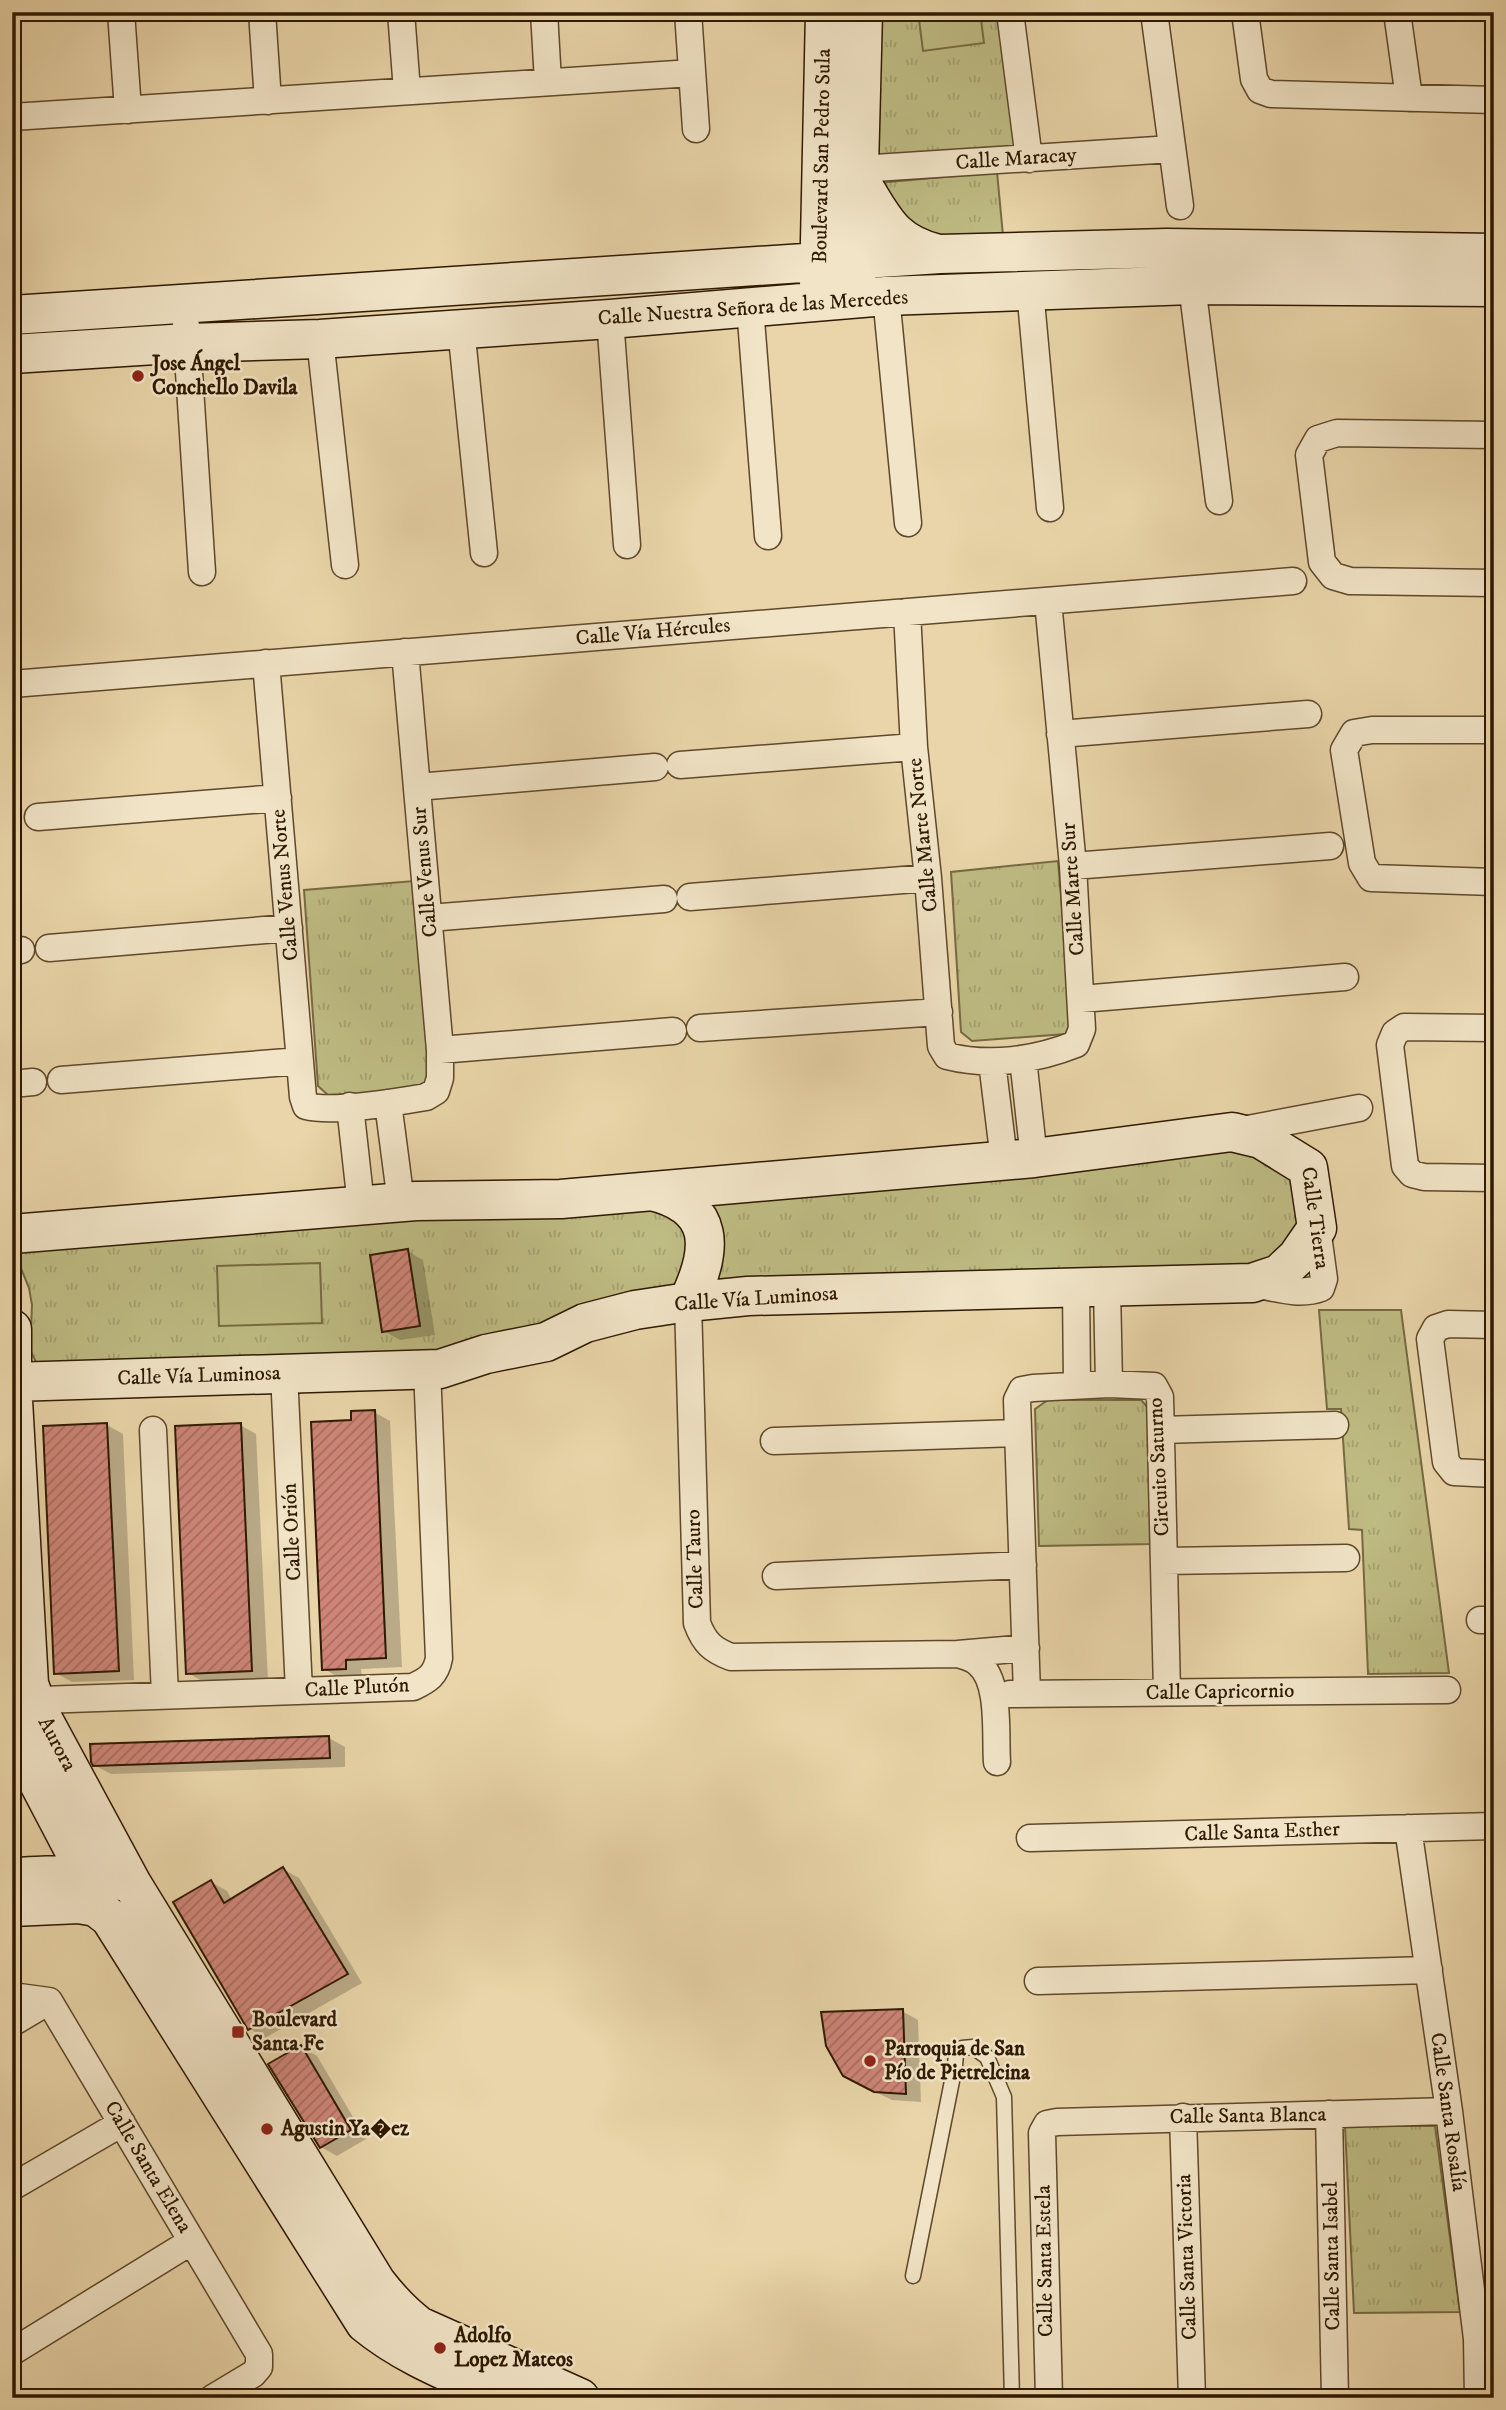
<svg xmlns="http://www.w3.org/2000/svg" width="1506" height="2410" font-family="'IM FELL DW Pica',serif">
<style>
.park{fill:url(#park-tufts);stroke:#766a42;stroke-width:2}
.pitch{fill:#bebb83;stroke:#766a42;stroke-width:2}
.shadow{fill:#0003}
.building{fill:url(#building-hatch);stroke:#2f1900;stroke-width:2}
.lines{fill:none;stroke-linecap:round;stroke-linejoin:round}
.lane-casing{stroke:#5e482a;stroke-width:17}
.street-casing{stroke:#5e482a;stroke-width:29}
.secondary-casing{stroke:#2f1900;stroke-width:41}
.lane{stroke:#f1e4c7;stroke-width:14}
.street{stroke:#f1e4c7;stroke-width:26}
.secondary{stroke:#f1e4c7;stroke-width:38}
.poi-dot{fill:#8f2418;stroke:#f1e4c7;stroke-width:2.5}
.labels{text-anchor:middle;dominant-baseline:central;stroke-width:5;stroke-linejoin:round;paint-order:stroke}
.street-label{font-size:21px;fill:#2f1900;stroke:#f1e4c7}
.poi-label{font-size:21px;font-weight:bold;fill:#2f1900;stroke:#f1e4c7;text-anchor:start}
</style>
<defs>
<pattern id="park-tufts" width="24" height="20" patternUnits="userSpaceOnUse" patternTransform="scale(1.75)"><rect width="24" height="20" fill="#bebb83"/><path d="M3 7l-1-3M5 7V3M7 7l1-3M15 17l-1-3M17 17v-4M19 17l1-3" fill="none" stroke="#a4a06f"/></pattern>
<pattern id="building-hatch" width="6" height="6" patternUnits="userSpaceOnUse" patternTransform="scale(1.75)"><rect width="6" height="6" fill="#ce8578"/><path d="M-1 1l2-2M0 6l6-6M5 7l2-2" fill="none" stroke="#a86c60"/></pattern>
</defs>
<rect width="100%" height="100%" fill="#e9d5a9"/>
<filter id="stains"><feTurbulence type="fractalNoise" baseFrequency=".00286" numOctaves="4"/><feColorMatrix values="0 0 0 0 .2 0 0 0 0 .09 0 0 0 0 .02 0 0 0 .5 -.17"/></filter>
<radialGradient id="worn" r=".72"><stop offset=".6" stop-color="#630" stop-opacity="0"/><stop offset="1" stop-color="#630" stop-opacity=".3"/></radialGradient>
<path class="park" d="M879,12H999L1016,151L876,161Z
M997,172L1004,246L929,244L878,183Z
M1058,861L1072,1024L1066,1034L972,1041L961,1032L951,872Z
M414,881L429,1078L422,1088L329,1096L318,1086L304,890Z
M1245,1143L1282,1159L1309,1209L1270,1269L714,1286L709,1210L717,1201Z
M663,1203L697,1231L674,1287L439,1359L38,1366L30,1350L32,1305L29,1288L14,1251L24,1243Z
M1319,1310H1401L1449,1673L1368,1674L1362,1530L1349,1529L1341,1409H1327Z
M1048,1400H1141L1150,1410L1152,1544L1039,1546L1035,1409Z
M1345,2126H1435L1460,2312L1354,2313Z"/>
<path class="pitch" d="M918,12H980L984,43L923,51Z
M320,1263L322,1323L219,1326L217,1266Z"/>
<path class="shadow" d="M407,1251L423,1260L435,1335L400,1340L384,1331Z
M374,1412L390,1421L402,1667L361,1669L362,1677L340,1678L324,1669L353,1422Z
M107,1425L123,1434L134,1680L72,1682L56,1673Z
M240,1425L256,1434L268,1680L204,1682L188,1673Z
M329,1738L345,1747V1767L111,1774L94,1765Z
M283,1869L299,1878L362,1983L265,2038L249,2028L211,1882L227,1891L232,1900Z
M902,2011L918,2020L921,2102L892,2100L861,2085Z
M301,2047L317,2056L366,2139L337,2156L321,2147Z"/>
<path class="building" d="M408,1249L420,1326L382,1332L370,1255Z
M375,1410L386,1658L346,1660V1669L322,1670L311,1422L351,1420V1411Z
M107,1423L119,1671L54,1674L43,1426Z
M241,1423L252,1671L186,1674L175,1426Z
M329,1736L330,1758L93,1766L91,1762L90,1744Z
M283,1867L348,1974L248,2030L173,1902L211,1880L224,1903Z
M903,2009L906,2094L874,2092L843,2076L826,2046L821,2012Z
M301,2045L351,2130L320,2148L268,2064Z"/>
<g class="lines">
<defs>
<path id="lane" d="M913,2276L955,2066L956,2054L962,2048L973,2047L987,2057L1004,2097L1012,2398"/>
<path id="street" d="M121,12L128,110
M262,12L268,101
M401,12L407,91
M544,12L548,82
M688,12L696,129
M1010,12L1029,159
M1154,12L1180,206
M1245,12L1254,79L1260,90L1271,94L1494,100
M1397,12L1409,98
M12,117L692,73
M859,169L1172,149
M1192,285L1219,501
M1030,290L1050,508
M886,296L908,523
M750,307L768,536
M610,319L627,545
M186,326L202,572
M461,328L484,553
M320,339L345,565
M1494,435L1337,433L1318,439L1309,455L1322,562L1333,576L1350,581L1494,583
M907,612L914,747L928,878L941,1046L947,1056C990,1067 1036,1060 1076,1044L1082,1029L1073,866L1048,601
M266,663L303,1097L306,1106C333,1113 397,1102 426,1097L436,1091L440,1078V1050L405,652
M12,684L1293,581
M1494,730H1372L1354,733L1344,750L1362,863L1371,878L1494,882
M1060,734L1308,714
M680,765L914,747
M417,787L655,767
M38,817L278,798
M1073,866L1330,846
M690,897L928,878
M429,918L664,899
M49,948L289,928
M12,951L21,950
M1081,999L1345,977
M700,1028L939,1012
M1494,1028L1404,1027L1395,1033L1390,1045L1405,1166L1412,1174L1424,1177L1494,1178
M440,1050L673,1031
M1023,1059L1034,1158
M992,1062L1004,1160
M61,1080L300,1061
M12,1084L33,1082
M388,1103L401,1202
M350,1106L361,1205
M1237,1131L1359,1108
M1254,1284C1276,1288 1300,1296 1321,1288L1324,1279L1317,1228
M1076,1288L1077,1384
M1107,1288L1109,1384
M688,1302L697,1623C704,1642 712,1650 731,1657L958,1654C964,1656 973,1658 978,1663C1001,1681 995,1735 997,1762
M1494,1325L1448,1324L1436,1328L1430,1339L1446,1462L1454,1472L1494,1474
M284,1373L299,1691
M153,1430L165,1695
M1161,1430L1335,1425
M774,1441L1018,1433
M1164,1561L1346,1558
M776,1576L1023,1565
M1480,1620H1494
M958,1654L1026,1648
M1010,1694L1447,1690
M1027,1694L1017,1400L1022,1390L1033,1388L1109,1384L1154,1386L1160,1397L1167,1692
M12,1701L413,1687C428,1680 436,1675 439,1658L427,1369
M1408,1828L1449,2111L1477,2339L1478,2398
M1030,1838L1494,1826
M1038,1981L1429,1970
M12,1996L49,2001L259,2354V2367L253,2374L213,2398
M12,2023L49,2001
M1329,2114L1335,2398
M1183,2117L1192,2398
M12,2187L122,2123
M12,2352L192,2241
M1049,2398L1042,2133L1047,2124L1057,2122L1449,2111"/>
<path id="secondary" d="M859,179C883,217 890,242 938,254
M856,286L863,12
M819,287L825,12
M12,315L940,254L1167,248L1494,253
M12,354L187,343L320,339L610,319L886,296L1192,285L1494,287
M652,1191C717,1207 713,1250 688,1302
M12,1234L416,1201L561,1199L1034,1158L1232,1132L1261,1139L1308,1168L1317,1228L1297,1257L1279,1274L1252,1283L748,1296L688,1302L635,1310L585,1323L546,1342L486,1354L440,1369L12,1382
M12,1329V1382L29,1684L38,1710L132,1884
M12,1732L87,1875
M12,1877C53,1876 93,1870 132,1884L376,2282C389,2299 402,2313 419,2326L580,2398
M12,1907L79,1904L96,1907L110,1918L365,2323C406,2357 458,2376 506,2398"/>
</defs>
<use href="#lane" class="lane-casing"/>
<use href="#street" class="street-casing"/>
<use href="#secondary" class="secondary-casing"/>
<use href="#lane" class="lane"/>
<use href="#street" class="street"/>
<use href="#secondary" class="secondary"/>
</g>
<g class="poi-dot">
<circle cx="138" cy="376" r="7"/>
<rect x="231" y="2025" width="14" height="14" rx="3.5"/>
<circle cx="870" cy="2061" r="7"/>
<circle cx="267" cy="2129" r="7"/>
<circle cx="440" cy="2348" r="7"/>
</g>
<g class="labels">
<g class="street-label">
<text transform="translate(822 156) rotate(-89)">Boulevard San Pedro Sula</text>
<text transform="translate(1016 159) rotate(-4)">Calle Maracay</text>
<text transform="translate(753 308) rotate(-4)">Calle Nuestra Señora de las Mercedes</text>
<text transform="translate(653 632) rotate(-5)">Calle Vía Hércules</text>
<text transform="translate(923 835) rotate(-96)">Calle Marte Norte</text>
<text transform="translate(425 872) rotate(-95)">Calle Venus Sur</text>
<text transform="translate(285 885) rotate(-95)">Calle Venus Norte</text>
<text transform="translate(1073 889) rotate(-94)">Calle Marte Sur</text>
<text transform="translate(1315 1218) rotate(82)">Calle Tierra</text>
<text transform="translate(756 1299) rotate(-4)">Calle Vía Luminosa</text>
<text transform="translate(199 1376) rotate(-2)">Calle Vía Luminosa</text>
<text transform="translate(1159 1467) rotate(-93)">Circuito Saturno</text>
<text transform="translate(292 1532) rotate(-93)">Calle Orión</text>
<text transform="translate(695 1559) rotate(-92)">Calle Tauro</text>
<text transform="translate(357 1688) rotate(-3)">Calle Plutón</text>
<text transform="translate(1220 1692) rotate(-1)">Calle Capricornio</text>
<text transform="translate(57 1744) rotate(62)">Aurora</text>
<text transform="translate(1262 1832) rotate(-2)">Calle Santa Esther</text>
<text transform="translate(1448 2112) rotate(82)">Calle Santa Rosalía</text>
<text transform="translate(1248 2116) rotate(-1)">Calle Santa Blanca</text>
<text transform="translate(148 2167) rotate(59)">Calle Santa Elena</text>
<text transform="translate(1332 2256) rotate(-91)">Calle Santa Isabel</text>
<text transform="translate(1187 2257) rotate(-92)">Calle Santa Victoria</text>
<text transform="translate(1045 2261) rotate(-91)">Calle Santa Estela</text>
</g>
<g class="poi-label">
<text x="152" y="364">Jose Ángel<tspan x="152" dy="24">Conchello Davila</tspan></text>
<text x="252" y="2020">Boulevard<tspan x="252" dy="24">Santa Fe</tspan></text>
<text x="884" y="2049">Parroquia de San<tspan x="884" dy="24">Pío de Pietrelcina</tspan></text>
<text x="281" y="2129">Agustin Ya�ez</text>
<text x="454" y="2336">Adolfo<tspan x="454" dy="24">Lopez Mateos</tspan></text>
</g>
</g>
<rect width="1506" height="2410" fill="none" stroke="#e9d5a9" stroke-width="42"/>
<rect x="14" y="14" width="1478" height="2382" fill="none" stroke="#2f1900" stroke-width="3.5"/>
<rect x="21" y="21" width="1464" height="2368" fill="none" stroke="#2f1900" stroke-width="2"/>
<rect width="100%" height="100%" filter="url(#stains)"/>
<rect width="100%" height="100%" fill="url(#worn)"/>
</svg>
